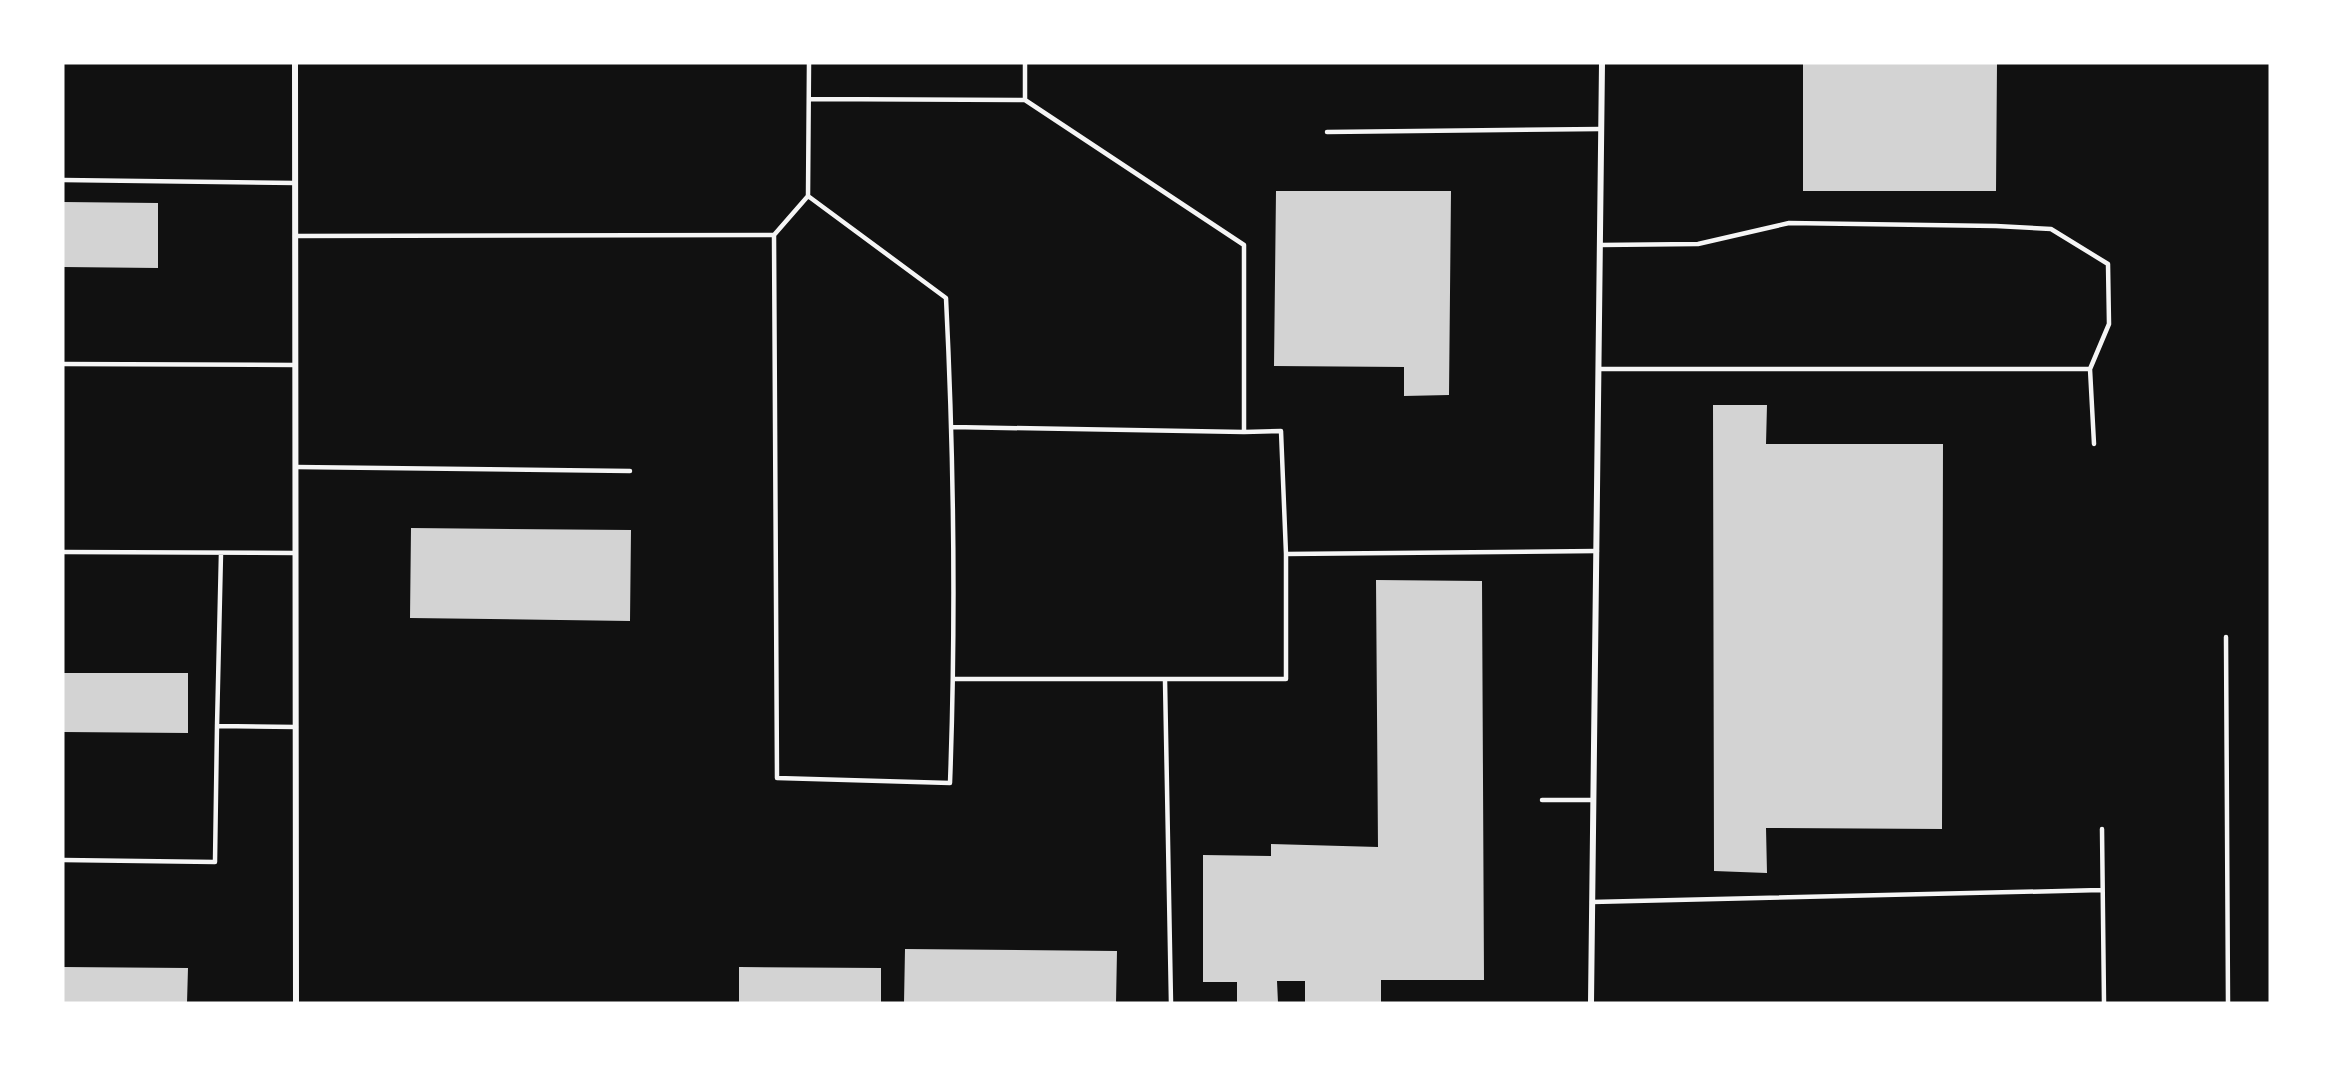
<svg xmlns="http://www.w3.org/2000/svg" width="2333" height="1066" font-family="Karla,sans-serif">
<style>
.building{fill:#d3d3d3}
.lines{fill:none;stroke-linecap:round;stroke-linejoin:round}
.service{stroke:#f5f5f5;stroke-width:4.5}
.minor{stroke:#f5f5f5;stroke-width:6}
</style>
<rect width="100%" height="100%" fill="#111"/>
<path class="building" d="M1803,63H1997L1996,191H1803Z
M1276,191H1451L1449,395L1404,396V367L1274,366Z
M63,202L158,203V268L63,267Z
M1713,405H1767L1766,444H1943L1942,829L1766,828L1767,873L1714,871Z
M411,528L631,530L630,621L410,618Z
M1376,580L1482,581L1484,980H1381V1003H1305V981H1277L1278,1003H1237V982H1203V855L1271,856V844L1378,847Z
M63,673H188V733L63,732Z
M905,949L1117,951L1116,1003H904Z
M63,967L188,968L187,1003H63Z
M739,967L881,968V1003H739Z"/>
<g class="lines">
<path class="service" d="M1025,63V100
M809,99L1025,100L1244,245V432L952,427
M1327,132L1601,129
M63,180L295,183
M808,196L946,298C954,460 956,621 950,783L777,778L774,235L808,196L809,63
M295,236L774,235
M1600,245L1698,244L1789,223L1996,226L2051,229L2108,264L2109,324L2090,369L2094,444
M63,364L295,365
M1599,369H2090
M1244,432L1281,431L1286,554
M296,467L630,471
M63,552L295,553
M2226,637L2228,1003
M954,679H1286V554L1597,551
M1165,680L1171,1003
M217,726L221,553
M1542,800H1593
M2102,829L2104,1003
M63,860L215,862L217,726L296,727
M1592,902L2101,890"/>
<path class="minor" d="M295,63L296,1003
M1591,1003L1602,63"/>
</g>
<rect width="2333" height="1066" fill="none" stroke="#ffffff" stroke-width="129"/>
</svg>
